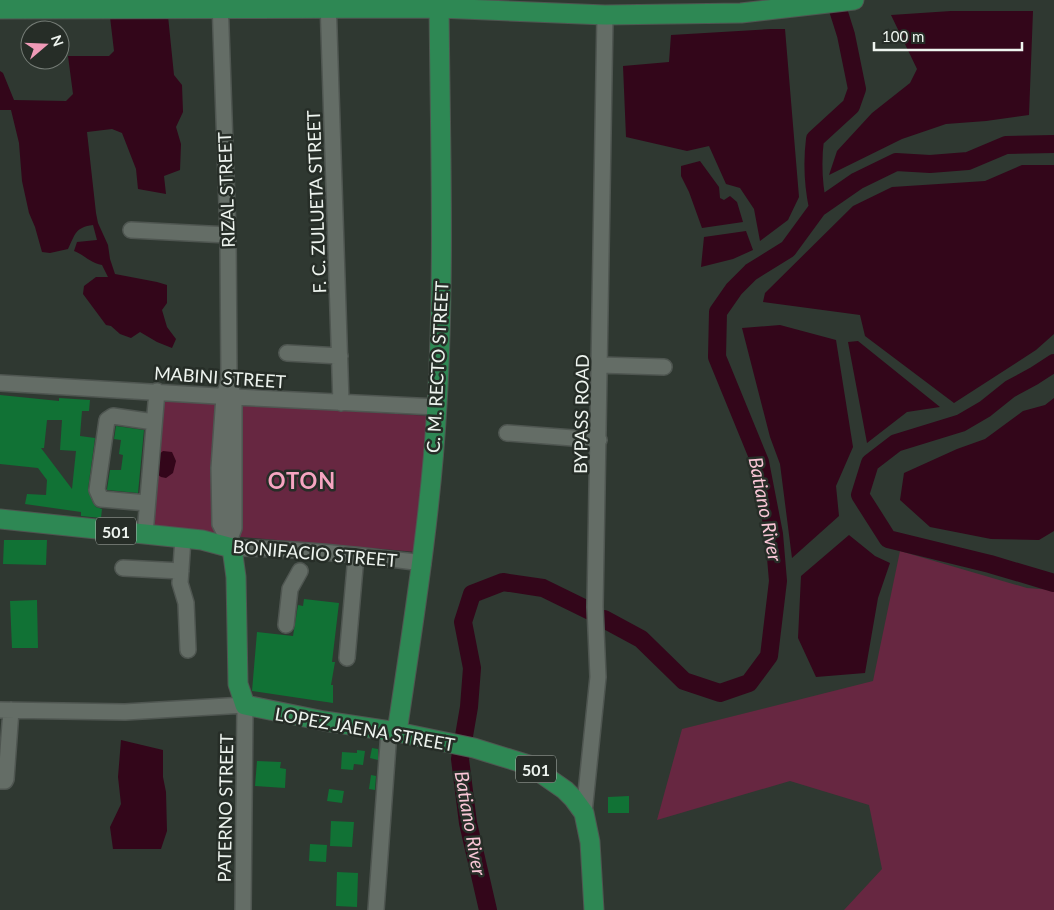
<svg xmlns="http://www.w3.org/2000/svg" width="1054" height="910" font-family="Lato,sans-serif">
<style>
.green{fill:#672741}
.water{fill:#33061a}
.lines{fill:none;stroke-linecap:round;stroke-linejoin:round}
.river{stroke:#33061a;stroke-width:18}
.building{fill:#117235;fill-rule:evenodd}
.minor-casing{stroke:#4f5651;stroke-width:18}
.major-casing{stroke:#4f5651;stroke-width:21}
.minor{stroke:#646d66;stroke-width:15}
.major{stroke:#2e8854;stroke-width:19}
.labels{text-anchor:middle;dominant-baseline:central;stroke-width:5;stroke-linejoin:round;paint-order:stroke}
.shield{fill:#262d27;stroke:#b2b8b3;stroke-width:1}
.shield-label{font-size:16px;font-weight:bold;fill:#eef4ef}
.street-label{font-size:18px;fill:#eef4ef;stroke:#262d27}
.water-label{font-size:19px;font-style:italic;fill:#fac7d7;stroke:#262d27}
.district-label{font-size:22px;font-weight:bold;letter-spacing:1px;fill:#f6a5c1;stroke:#262d27}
</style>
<rect width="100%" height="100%" fill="#2f3831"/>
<path class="green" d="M161,399L430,416L417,552L150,529Z
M900,551L1027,588L1054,590V910H844L882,869L869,805L790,781L657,820L682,729L873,681Z"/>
<path class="water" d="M951,11H1033L1029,115L986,121L946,124L902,139L829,175L837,151L872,113L910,83L917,69L891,15Z
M168,16L174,75L182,85L183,112L176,127L181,144L180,170L164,176L166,194L138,189L136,169L122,133L112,129L87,132L96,213L98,223L108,245L110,259L115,274L157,282L167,285V303L162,310L167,327L176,339L172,348L157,342L140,332L131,338L120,334L111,326L106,325L83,294L84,286L96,277H108L102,265C91,263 84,255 74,251L77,242L97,240L93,225C75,227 75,235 68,249L50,253L42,252L35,227L29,213L22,181L19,143L11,110H0V71L3,73L14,100L66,101L73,94L68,56H109L114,51L110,17Z
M771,29H785L799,197L788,220L760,241L754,209L740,188L726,184L709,146L687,151L626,137L623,66L669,62L671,35Z
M700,161L719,187L720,198L724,200L730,196L737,202L743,222L702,228L689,192L681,176V166Z
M1022,165H1054V334L1036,350L954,403L865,336L860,315L763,302L765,293L853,206L892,187L985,181Z
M746,231L753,250L733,259L701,267L704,237Z
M780,325L836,340L853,447L836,486L839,516L792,558L780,464L770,437L742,328Z
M858,341L940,407L907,412L867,443L848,342Z
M1054,398V531L1039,540L991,539L930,527L900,500L904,473L957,449L985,439L1023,411L1045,405Z
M163,451L172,452L176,461L173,473L166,478L161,477L157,474L158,455Z
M849,535L875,556L890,563L878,598L865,673L816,677L798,638L801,576Z
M121,740L163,750V777L166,792L167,831L161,849H113L110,827L121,804L118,777Z"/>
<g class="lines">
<path class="river" d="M818,208L857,181L896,162L930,164L968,161L1006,145L1054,144
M1054,363L1034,376L1010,389L985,409L961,423L896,443L870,463L860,495L888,539L990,564L1054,583
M604,619L641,639L684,681L720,693L749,683L769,656L778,581L774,534L760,462L717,357L718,312L734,289L751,272L788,249L818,208C813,184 812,163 815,139L851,106L857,89L846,35L835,0
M488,910L468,823L460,759L469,707L472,668L463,622L472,594L503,582L543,588L590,611"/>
</g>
<path class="building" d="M0,395L59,401V398L90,400L89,411H82L80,436L95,438L88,489L93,503L96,507L102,509L101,518L81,516V512L25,504L27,494L46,495L47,480L38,468L0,464ZM47,420H62L60,450L76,451L72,489L41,448H44Z
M116,426L144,430L138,493L107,490V489L110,470H121L123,455L119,454L121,440L114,439Z
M4,540H47L46,565L3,564Z
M304,599L339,603L332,662H335L331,685H333V703L252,691L257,632L293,636L298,605L303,606Z
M37,600L38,648H12L10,601Z
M372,748L378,749V760L370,758Z
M357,750L365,751L363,765L354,764L353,770L341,769L342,752L357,753Z
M257,761L281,762L280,768L286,769L285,788L255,786Z
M371,775L376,776L375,790L369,789Z
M329,789L344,791L342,803L327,801Z
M629,796V813H608V797Z
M331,821L354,822L352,847L330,846Z
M310,844L327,845L326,862L309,861Z
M337,872L358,873L357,907L336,906Z"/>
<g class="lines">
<defs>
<path id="minor" d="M220,0L228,235L229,379L224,396L219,468L220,524L232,548C296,548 359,555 423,563
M328,0L341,403
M131,230L228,235
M287,353L340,356
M600,365L664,367
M0,383L234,397L437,407
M507,433L599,440
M147,503L101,499L97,490L107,420L113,416L154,422
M145,534L157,391
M183,538L180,583L186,603L188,650
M229,541L234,528V397L231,388
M123,568L181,571
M286,625L290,589L300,571
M347,658L355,567
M0,710L125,712L245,705L243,910
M0,781H5L6,779L11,710
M584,813L598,677L595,607L605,15
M376,910L389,731"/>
<path id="major" d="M0,9L439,8L605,15L741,13L854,0
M0,519L202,540L232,548L236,577L238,684L245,705L324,721L397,732L474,748L529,765L565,790L573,798L584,813L590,842L594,910
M397,732C413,624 431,515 437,405C445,270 440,135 439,0"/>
</defs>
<use href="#minor" class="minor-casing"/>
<use href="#major" class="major-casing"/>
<use href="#minor" class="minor"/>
<use href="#major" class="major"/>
</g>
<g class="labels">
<g class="shield">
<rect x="96" y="517.5" width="40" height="27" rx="4"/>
<rect x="516" y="755.5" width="40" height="27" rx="4"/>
</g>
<g class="shield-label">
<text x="116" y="531">501</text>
<text x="536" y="769">501</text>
</g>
<g class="street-label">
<text transform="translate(226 190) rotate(-92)">RIZAL STREET</text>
<text transform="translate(316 202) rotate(-92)">F. C. ZULUETA STREET</text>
<text transform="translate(437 367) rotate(-87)">C. M. RECTO STREET</text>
<text transform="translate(220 377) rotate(4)">MABINI STREET</text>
<text transform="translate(581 414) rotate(-89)">BYPASS ROAD</text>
<text transform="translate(315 553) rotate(5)">BONIFACIO STREET</text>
<text transform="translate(365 729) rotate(10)">LOPEZ JAENA STREET</text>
<text transform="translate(225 808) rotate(-89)">PATERNO STREET</text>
</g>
<g class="water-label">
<text transform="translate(766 509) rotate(79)">Batiano River</text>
<text transform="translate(471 823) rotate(80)">Batiano River</text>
</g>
<g class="district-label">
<text x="302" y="480">OTON</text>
</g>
</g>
<g transform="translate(45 45) rotate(71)"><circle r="24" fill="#262d27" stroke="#767d77"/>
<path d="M0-4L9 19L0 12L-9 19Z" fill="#ef9ab7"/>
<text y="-8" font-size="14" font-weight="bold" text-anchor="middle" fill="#eef4ef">N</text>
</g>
<path d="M874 42v8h148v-8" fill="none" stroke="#eef4ef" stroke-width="2.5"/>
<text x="882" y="42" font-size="15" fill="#eef4ef" stroke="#262d27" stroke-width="4" paint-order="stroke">100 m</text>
</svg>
